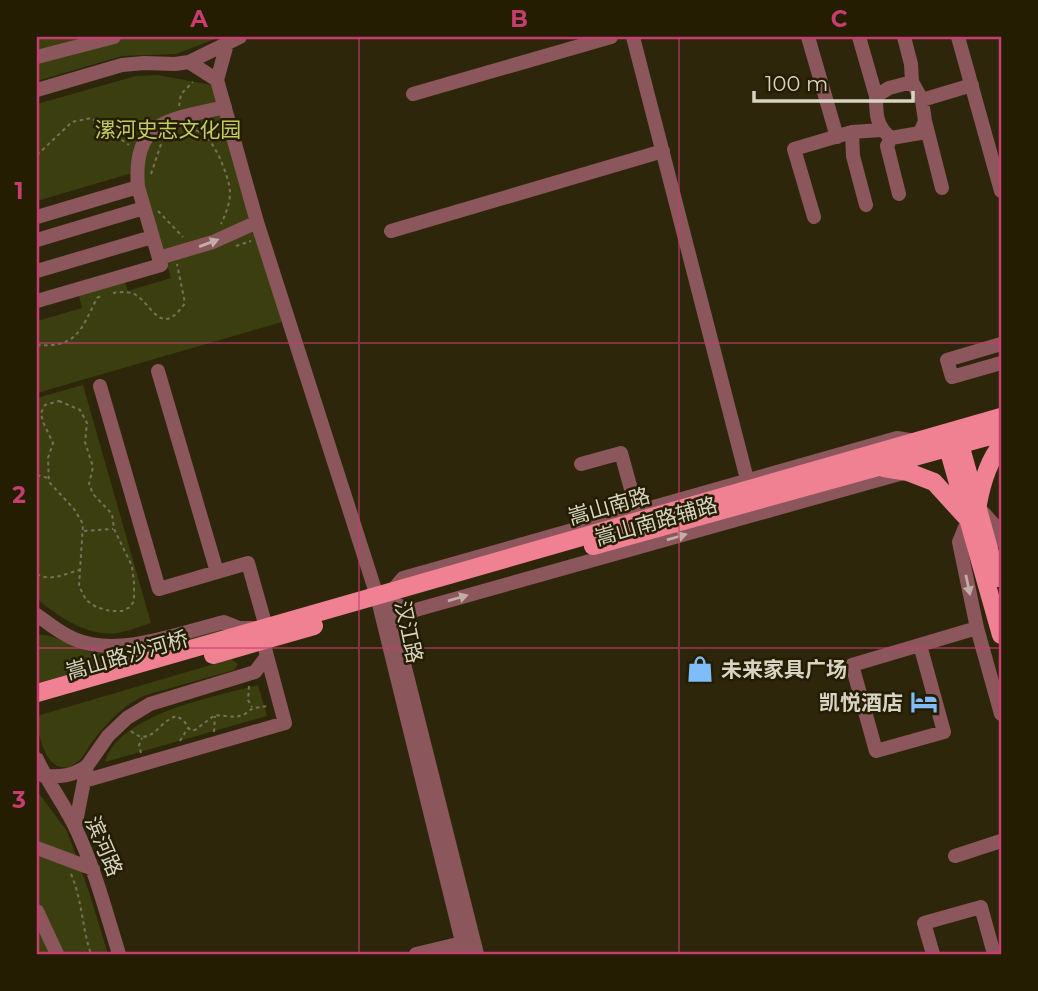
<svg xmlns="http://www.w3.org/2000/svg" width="1038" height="991" font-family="Montserrat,'Noto Sans SC',sans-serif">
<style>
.green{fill:#3b3f10}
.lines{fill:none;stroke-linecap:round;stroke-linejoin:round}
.path{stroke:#77715b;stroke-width:2;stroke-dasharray:3.5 3.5;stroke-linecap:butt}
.minor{stroke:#8c565d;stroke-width:14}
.major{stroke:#f08193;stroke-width:18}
.oneway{fill:#c1aea5}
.grid{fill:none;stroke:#c63e70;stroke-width:2;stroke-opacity:0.55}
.labels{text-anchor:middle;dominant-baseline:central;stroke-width:5;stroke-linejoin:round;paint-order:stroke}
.park-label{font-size:21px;fill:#c1cb61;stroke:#241d02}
.street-label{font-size:21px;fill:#d8d4c4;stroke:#241d02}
.poi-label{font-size:21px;font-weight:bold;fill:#d8d4c4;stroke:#241d02;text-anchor:start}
.neatline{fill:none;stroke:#c63e70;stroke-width:2.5}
.grid-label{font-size:23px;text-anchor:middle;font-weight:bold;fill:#c63e70}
</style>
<rect width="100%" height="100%" fill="#2d260a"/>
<path class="green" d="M37,37H220L176,54L122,56L37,81Z
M157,75L212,85L282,322L37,393V321L82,308L79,296L125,282L128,291L171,278L139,171L37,201V104L136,76Z
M83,385L151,623C141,626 129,631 118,633C87,637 60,617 37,599V398Z
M220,629L224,630V633L37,683V635C56,633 74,650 93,652C136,659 179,640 220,629Z
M231,659L238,664L234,670C213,676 192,682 171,688C161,691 149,693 140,698C121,707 105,725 92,742C87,749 84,758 76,763C48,782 37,735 37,716Z
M258,685L267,716L105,762C120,713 215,697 258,685Z
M37,791L67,831L88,889L108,954H37Z"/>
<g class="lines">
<path class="path" d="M179,106L181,94L193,82
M189,129C193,130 197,130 200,132C214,138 229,177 230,191C230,204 226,213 221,224
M37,155L72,122L91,118L129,145
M151,174L162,141
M158,211L183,237
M236,246L251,241
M113,293C120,292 129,291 136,295C154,307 161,338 185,303L177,264
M37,345C77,348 81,330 97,298L101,296
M59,401L80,410L87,423L85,442L93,467L89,484L93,494L112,514L114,529L132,566L134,583V601L130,607L122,611H110L96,607L86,600L79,586L83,524L74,509L49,482L48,458L53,443L43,422L41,413L45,405Z
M37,475L48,478
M84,531L113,529
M37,574C49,582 65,574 79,570
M249,686L248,700L252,707
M131,731C151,749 159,720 177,716L184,721L190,730H195L215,715L236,717L245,714L253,708L269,706
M214,732L215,716
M180,741L188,728
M141,753L139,745L142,738
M71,874C82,899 82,928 91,954"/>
<path class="minor" d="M633,37L749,487
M808,37L837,137
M859,37L876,96
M904,37L911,64L912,82
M958,37L1001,191
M37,57L114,37
M189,62L217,80L257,222L377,596L465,954
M217,80L227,44
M37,90L122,65L144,63L175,64L189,62L240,37
M413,94L611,37
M922,100L925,121L920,133L891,138C876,126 876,114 876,96L889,88L912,82L922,100L972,85
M925,121L942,188
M852,132L853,156L866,205
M891,138L887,146L899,194
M138,187C132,119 170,120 225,107
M37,217L138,187L161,265L37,301
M814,217L794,149L852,132L881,130
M391,231L663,151
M37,240L144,208
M159,258L213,242L257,222
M37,271L152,237
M1001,344L947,360L952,377L1001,363
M158,371L217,572
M100,386L159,589L248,563L266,627
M581,464L621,453L639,518
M979,508L998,529L1001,541
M968,520L959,542L977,628L1001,714
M390,593L403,578L897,438L915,441
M381,599L389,604L477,954
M393,603L412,611L903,473
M37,615C49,624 60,633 74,639C118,658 179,633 224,622L239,628H255
M920,645L944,732L876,751L852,665L977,628
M37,759C48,784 66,806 77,831C95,870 106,912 119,954
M44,776C61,777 73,776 87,766
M84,781L285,723L267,656
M75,827L87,766L108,736L127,718L150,704L255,672L267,656L263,641
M37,848L93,869
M955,856L1001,841
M37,911L57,954
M416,954L462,943
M933,954L924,923L981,907L994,954"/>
<path class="major" d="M952,435L960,444L997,578
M949,439L948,448L1001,635
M884,468L908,472L934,482L965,516
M978,504C982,482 988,462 1001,445
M593,546L1001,433
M213,655L314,626
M37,693L1001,417"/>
</g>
<defs><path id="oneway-solid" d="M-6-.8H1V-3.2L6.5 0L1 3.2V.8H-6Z" transform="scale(1.75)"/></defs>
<g class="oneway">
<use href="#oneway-solid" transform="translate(209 243) rotate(-20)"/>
<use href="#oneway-solid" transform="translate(677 537) rotate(-16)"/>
<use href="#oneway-solid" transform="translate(968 585) rotate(78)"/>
<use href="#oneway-solid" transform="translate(458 598) rotate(-16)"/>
</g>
<path class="grid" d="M359,37V954M679,37V954M37,343H1001M37,648H1001"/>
<defs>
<symbol id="shop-bare" viewBox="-9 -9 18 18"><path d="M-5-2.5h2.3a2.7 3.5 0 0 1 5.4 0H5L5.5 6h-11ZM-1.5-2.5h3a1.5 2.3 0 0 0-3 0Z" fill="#7fbdfa" stroke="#241d02" stroke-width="2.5" paint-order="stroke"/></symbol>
<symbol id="hotel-bare" viewBox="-9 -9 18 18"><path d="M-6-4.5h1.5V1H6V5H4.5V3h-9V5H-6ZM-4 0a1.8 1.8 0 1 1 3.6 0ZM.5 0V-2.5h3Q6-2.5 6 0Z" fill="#7fbdfa" stroke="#241d02" stroke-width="2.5" paint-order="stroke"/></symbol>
</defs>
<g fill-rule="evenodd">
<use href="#shop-bare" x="681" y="650" width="38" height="38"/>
<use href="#hotel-bare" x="905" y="683" width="38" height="38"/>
</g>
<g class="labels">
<g class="park-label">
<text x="168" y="129">漯河史志文化园</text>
</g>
<g class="street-label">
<text transform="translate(609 506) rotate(-16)">嵩山南路</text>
<text transform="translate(656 521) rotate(-16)">嵩山南路辅路</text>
<text transform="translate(409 632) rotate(78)">汉江路</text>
<text transform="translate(127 655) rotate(-16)">嵩山路沙河桥</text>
<text transform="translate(104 846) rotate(67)">滨河路</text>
</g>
<g class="poi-label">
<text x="721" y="669">未来家具广场</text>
<text x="903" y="702" text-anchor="end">凯悦酒店</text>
</g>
</g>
<rect width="1038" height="991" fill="none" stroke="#241d02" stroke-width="77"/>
<path d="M754 91v10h159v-10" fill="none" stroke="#d8d4c4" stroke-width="3.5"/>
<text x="765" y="91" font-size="21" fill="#d8d4c4" stroke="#241d02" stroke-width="5" paint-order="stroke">100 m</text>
<rect x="38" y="38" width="962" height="915" class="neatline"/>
<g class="grid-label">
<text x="199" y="27">A</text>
<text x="519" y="27">B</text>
<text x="839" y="27">C</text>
<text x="19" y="199">1</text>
<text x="19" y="503">2</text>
<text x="19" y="808">3</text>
</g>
</svg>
